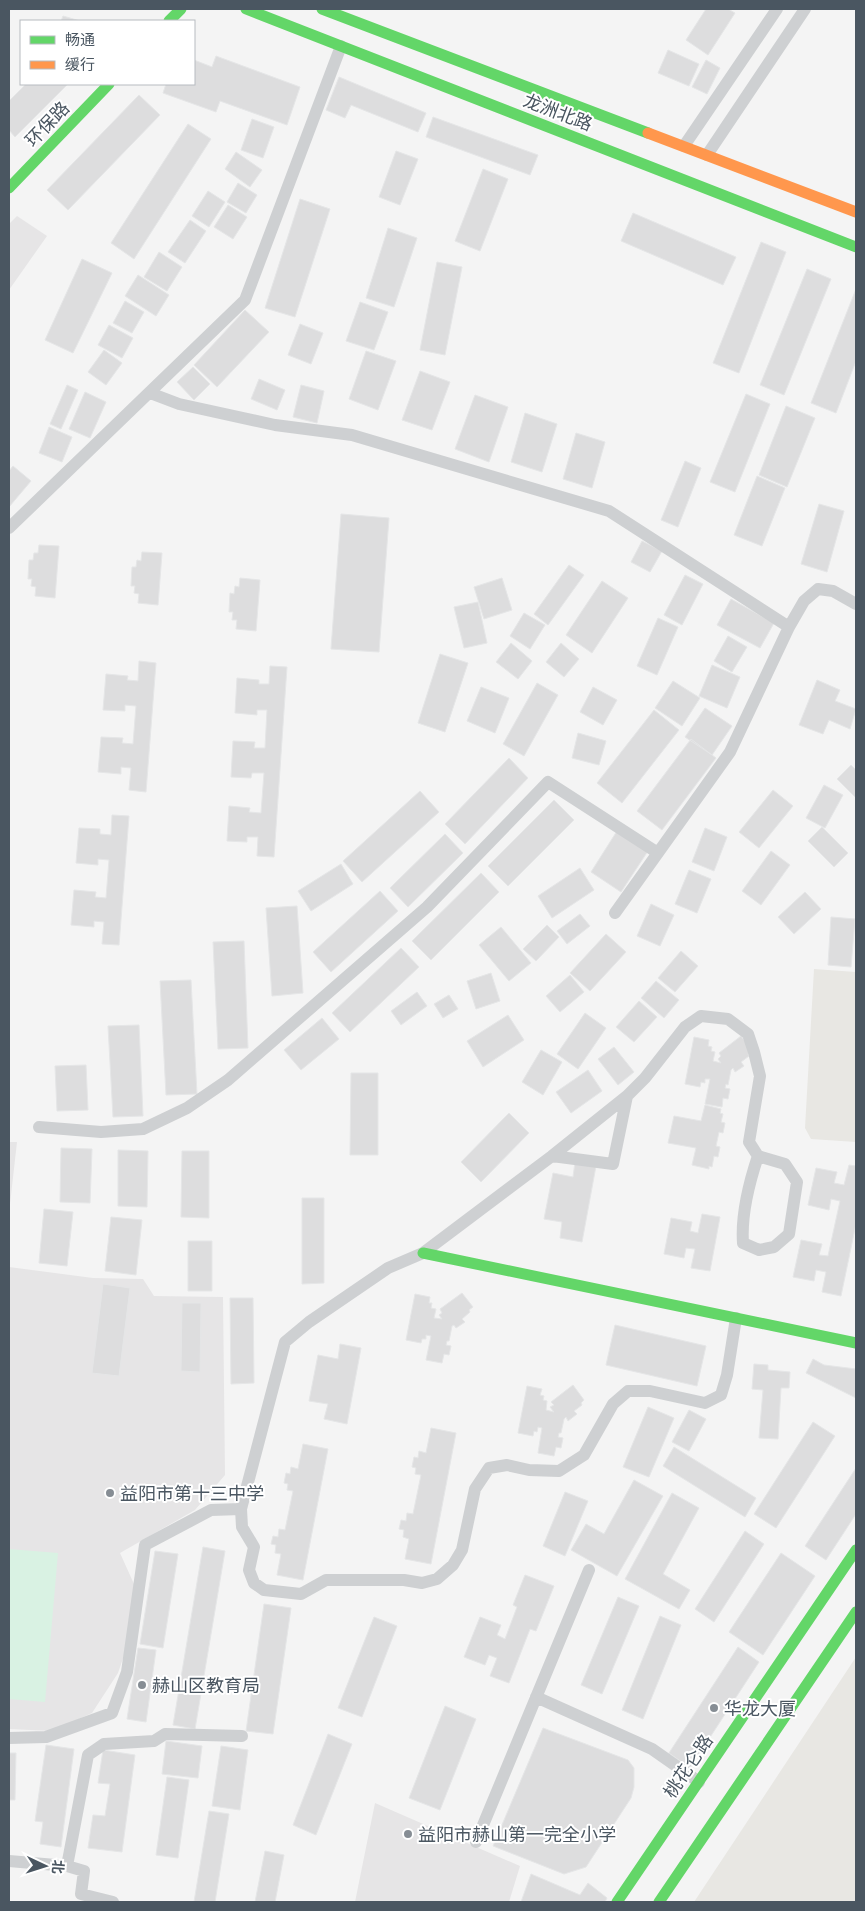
<svg xmlns="http://www.w3.org/2000/svg" width="865" height="1911" font-family="Quicksand,'Noto Sans SC',sans-serif">
<style>
.commercial{fill:#e8e7e3}
.education{fill:#e6e5e6}
.green{fill:#d9f2e3}
.building{fill:#ddddde;stroke:#e5e6e7}
.lines{fill:none;stroke-linecap:round;stroke-linejoin:round}
.street{stroke:#ced0d2;stroke-width:12}
.fast{stroke:#63d668;stroke-width:11}
.slow{stroke:#ff974d;stroke-width:11}
.poi-dot{fill:#868d94;stroke:#fff;stroke-width:2}
.labels{text-anchor:middle;dominant-baseline:central;stroke-width:4;stroke-linejoin:round;paint-order:stroke}
.street-label{font-size:18px;fill:#4a5661;stroke:#fff}
.poi-label{font-size:18px;fill:#4a5661;stroke:#fff;text-anchor:start}
</style>
<rect width="100%" height="100%" fill="#f4f4f4"/>
<path class="commercial" d="M814,969L856,972V1142L811,1139L805,1128Z
M856,1657V1902H694Z"/>
<path class="education" d="M17,216L47,236L9,290V224Z
M9,1142H17L9,1213Z
M9,1267L93,1278L143,1279L154,1296L223,1297L225,1475L195,1510L120,1553L134,1584L130,1638L118,1673L92,1713L52,1731L9,1729Z
M375,1803L520,1866L509,1902H355Z"/>
<path class="green" d="M9,1549L58,1553L45,1702L9,1699Z"/>
<path class="building" d="M706,9H728L735,13L708,55L686,40Z
M63,16L80,21H61Z
M668,50L699,64L689,86L658,73Z
M216,56L300,87L287,125L220,101L216,112L163,93L166,84H194V60L212,67Z
M706,60L720,68L707,94L692,87Z
M339,77L426,113L418,132L351,105L345,118L326,110Z
M26,84H68L15,137L9,130V101Z
M139,95L160,115L68,210L47,190Z
M433,117L538,155L530,175L426,137Z
M252,119L274,127L263,158L241,150Z
M188,124L211,139L134,259L111,243Z
M396,151L418,159L400,205L379,197Z
M236,152L262,170L250,187L225,169Z
M483,169L508,179L480,251L455,241Z
M238,183L257,195L246,213L227,202Z
M208,191L225,202L209,227L192,216Z
M300,199L330,209L295,317L265,308Z
M228,205L247,217L233,239L214,227Z
M633,213L736,257L723,285L621,241Z
M190,220L206,231L185,263L168,252Z
M388,228L417,238L394,307L366,298Z
M761,242L786,252L739,373L713,363Z
M159,252L182,267L167,291L144,277Z
M82,259L112,273L73,353L45,340Z
M437,262L462,267L445,355L420,350Z
M807,269L831,279L784,395L760,385Z
M138,275L169,295L156,316L125,296Z
M856,289V361L836,413L811,403Z
M125,301L144,312L132,333L113,323Z
M360,302L388,312L374,350L346,341Z
M245,310L269,332L217,387L194,365Z
M300,324L323,333L311,364L288,355Z
M109,325L133,338L122,358L98,345Z
M104,350L122,363L106,385L88,372Z
M366,351L396,361L378,410L349,399Z
M193,367L210,384L194,400L177,382Z
M420,371L450,382L432,430L402,420Z
M259,379L285,390L277,410L251,399Z
M67,385L78,390L61,429L50,424Z
M301,385L324,391L317,423L293,417Z
M85,392L106,402L90,438L69,429Z
M746,394L770,404L735,492L710,482Z
M475,395L508,407L489,462L455,449Z
M786,406L815,418L787,487L759,475Z
M525,413L557,424L542,472L511,462Z
M49,427L72,437L62,462L39,453Z
M576,433L605,442L592,488L563,479Z
M685,461L701,468L678,527L661,520Z
M13,466L31,481L9,507V471Z
M757,476L785,488L762,546L734,535Z
M819,504L844,511L827,572L801,564Z
M341,514L389,518L379,652L331,649Z
M642,541L662,551L650,572L631,562Z
M39,545L59,546L55,598L35,596L36,587L31,586L32,579H28L29,560H33L34,553H38Z
M142,552L162,553L158,605L138,603L139,594L134,593L135,586H131L132,567H136L137,560L141,561Z
M569,565L584,575L548,625L534,614Z
M685,575L703,584L682,625L664,615Z
M240,578L260,580L256,631L236,629L237,620H232L233,612H229L230,593L234,594L235,586L239,587Z
M502,578L512,610L484,619L474,587Z
M602,581L628,598L592,653L566,635Z
M731,599L774,623L760,648L717,625Z
M478,602L487,643L464,648L454,607Z
M524,613L545,625L530,649L510,636Z
M658,618L678,627L657,675L637,666Z
M728,636L747,647L732,672L714,661Z
M511,643L532,661L518,679L496,662Z
M561,643L579,659L564,677L546,662Z
M440,654L468,663L445,732L418,723Z
M139,661L156,663L146,792L129,790L131,768L121,767V774L98,772L101,737L123,738L122,743L133,744L136,706L125,705V711L103,710L106,674L128,676L127,680L138,681Z
M712,665L740,677L727,708L699,696Z
M270,666L287,667L274,857L257,856L258,837H247V842L227,841L229,806L250,808L249,812L261,813L264,773H252L251,778L231,777L233,741L255,742L254,748H265L267,710H257V715L235,713L237,678L259,680V684H269Z
M817,680L840,690L835,701L856,709L850,729L829,720L823,734L799,725Z
M673,681L700,698L682,726L655,708Z
M537,683L558,695L524,756L503,744Z
M481,687L509,698L495,733L467,721Z
M593,687L617,700L603,725L580,712Z
M705,708L732,726L712,755L685,737Z
M654,710L679,730L622,803L597,783Z
M578,733L606,741L599,765L572,758Z
M691,739L716,758L662,830L637,811Z
M509,758L528,778L465,844L445,824Z
M851,765L856,770V798L837,779Z
M824,785L843,795L825,828L806,818Z
M773,790L793,806L759,848L739,832Z
M420,791L439,812L362,882L343,861Z
M554,800L574,820L508,886L488,866Z
M112,815L129,816L119,945L102,944L104,922L94,921V927L71,925L74,890L96,892L95,897L106,898L109,860L98,859V865L76,863L79,828L100,829V834L111,835Z
M822,827L848,853L834,867L808,841Z
M705,828L727,837L714,871L692,862Z
M617,831L648,851L621,892L591,872Z
M445,834L463,853L408,907L390,888Z
M771,851L790,865L761,905L742,891Z
M341,864L353,884L311,911L298,891Z
M580,868L594,890L552,918L538,896Z
M689,870L711,879L697,913L675,904Z
M481,873L499,892L431,960L412,941Z
M380,891L398,911L331,972L313,952Z
M805,892L821,909L794,934L778,917Z
M651,904L674,915L660,946L637,936Z
M297,906L303,993L272,996L266,908Z
M580,914L590,926L567,944L557,931Z
M831,917L855,919L851,967L828,965Z
M547,925L559,937L536,961L523,949Z
M501,927L531,963L509,981L479,945Z
M606,934L626,952L590,991L570,973Z
M244,941L248,1048L218,1049L213,942Z
M401,948L419,967L350,1032L332,1013Z
M681,951L698,966L675,992L658,978Z
M491,973L500,1001L476,1009L467,981Z
M570,975L584,992L560,1012L546,996Z
M191,980L197,1094L166,1095L160,981Z
M656,981L679,1000L664,1018L641,998Z
M417,992L427,1006L401,1025L391,1011Z
M449,995L458,1009L443,1018L434,1004Z
M639,1001L657,1017L634,1042L616,1027Z
M585,1013L606,1028L578,1069L557,1054Z
M508,1015L524,1040L483,1067L467,1041Z
M322,1018L339,1039L301,1070L284,1050Z
M139,1025L143,1116L113,1117L108,1026Z
M741,1036L752,1051L748,1054L749,1056L741,1062L744,1066L735,1072L733,1068L731,1070L728,1085L726,1084L725,1088L730,1089L728,1099L723,1098L722,1107L705,1104L710,1079H705V1083L701,1082L700,1087L685,1084L694,1037L709,1040L708,1046L712,1047L711,1051L715,1052L713,1061L721,1063L718,1059L721,1056L719,1053Z
M614,1047L634,1072L618,1085L598,1059Z
M541,1050L562,1062L543,1095L522,1082Z
M86,1065L88,1110L57,1111L55,1066Z
M588,1070L602,1091L571,1113L556,1092Z
M351,1073H378V1155H350Z
M705,1105L721,1109L720,1113L723,1114L721,1122L725,1123L723,1133L719,1132L716,1146L720,1147L718,1157L714,1156L712,1167L709,1166V1169L692,1165L696,1148L668,1143L674,1116L701,1121Z
M509,1113L529,1133L481,1182L461,1162Z
M61,1148L92,1149L90,1203L60,1202Z
M118,1150L148,1151L147,1207L118,1206Z
M182,1151H209V1218L181,1217Z
M575,1162L596,1166L582,1242L560,1238L562,1222L544,1219L553,1173L573,1177Z
M849,1165L856,1166V1224L841,1296L822,1292L826,1272L816,1270L814,1281L793,1277L801,1240L822,1244L819,1255L828,1256L840,1201L831,1199L829,1210L808,1205L816,1168L837,1172L834,1183L844,1185Z
M302,1198H324V1283L302,1284Z
M44,1209L73,1212L67,1266L39,1263Z
M702,1214L720,1217L710,1271L691,1268L695,1249L686,1248L684,1258L664,1254L671,1218L692,1222L690,1231L698,1233Z
M111,1217L142,1220L136,1275L105,1271Z
M188,1241H212V1291H188Z
M103,1284L130,1288L119,1376L92,1373Z
M462,1293L473,1307L469,1310L470,1312L462,1319L465,1322L456,1328L454,1325L452,1326L449,1341H447L446,1345L451,1346L449,1355L444,1354L442,1363L426,1360L431,1336L426,1335V1339H422L421,1343L406,1340L415,1294L430,1297L429,1303H432L431,1308L436,1309L434,1318L442,1319L439,1315L442,1313L440,1309Z
M230,1298H253L254,1383L231,1384Z
M182,1303H201L200,1372L181,1371Z
M615,1325L706,1346L697,1386L606,1365Z
M340,1344L361,1348L347,1424L324,1419L328,1404L309,1401L318,1355L338,1359Z
M813,1359L824,1365L856,1369V1398L806,1373Z
M754,1364L768,1365V1370L790,1372L789,1388H781L778,1439L759,1438L763,1390L752,1389Z
M573,1385L584,1400L581,1403L582,1405L574,1411L577,1414L568,1421L566,1417L564,1419L561,1433H559L558,1437L563,1438L561,1448L556,1447L554,1456L538,1453L542,1428L538,1427L537,1432L534,1431L533,1436L518,1433L527,1386L542,1389L540,1395L544,1396L543,1400L547,1401L546,1410L554,1412L550,1407L554,1405L551,1402Z
M648,1407L674,1418L649,1477L623,1467Z
M689,1410L706,1419L689,1451L672,1442Z
M813,1422L835,1436L776,1528L754,1514Z
M431,1428L456,1433L431,1564L405,1559L409,1539L403,1537L404,1530L399,1529L401,1520L406,1521L407,1513L413,1514L421,1475L415,1474L416,1468L412,1467L414,1457L418,1458L419,1451L426,1453Z
M303,1444L328,1449L303,1580L277,1575L281,1554L275,1553L276,1545L271,1544L273,1536L278,1537L279,1529L285,1530L293,1491L287,1490L288,1484L284,1483L286,1473L290,1474L291,1467L298,1469Z
M674,1447L756,1498L745,1517L663,1466Z
M856,1468V1514L826,1560L805,1546Z
M634,1480L663,1496L617,1576L571,1550L586,1524L604,1534Z
M565,1492L588,1501L565,1556L543,1546Z
M672,1493L699,1508L663,1574L690,1590L679,1609L625,1579Z
M745,1531L764,1544L714,1622L695,1609Z
M203,1547L225,1551L195,1729L173,1725Z
M155,1551L178,1554L163,1648L140,1644Z
M781,1553L815,1576L763,1655L729,1632Z
M525,1575L554,1586L536,1631L530,1629L509,1683L490,1676L497,1658L489,1655L485,1665L464,1657L480,1617L501,1625L497,1635L505,1639L517,1607L513,1605Z
M618,1597L639,1606L602,1694L581,1685Z
M264,1604L291,1608L273,1734L246,1731Z
M660,1616L681,1625L643,1719L622,1710Z
M374,1617L397,1626L362,1717L338,1708Z
M738,1647L759,1662L690,1768L669,1753Z
M138,1648L156,1650L146,1722L127,1719Z
M445,1706L476,1719L440,1810L409,1798Z
M543,1728L628,1760L634,1768V1787L631,1798L586,1867L564,1874L493,1846Z
M328,1734L352,1744L316,1835L293,1825Z
M166,1741L202,1746L198,1778L162,1774Z
M46,1745L74,1749L61,1847L40,1844L43,1822L35,1821Z
M221,1746L248,1750L240,1810L212,1806Z
M103,1750L135,1755L122,1852L88,1848L93,1815L105,1816L110,1784L98,1783Z
M9,1753H16L15,1800H9Z
M167,1777L189,1780L178,1858L156,1855Z
M209,1811L229,1814L215,1902H194Z
M265,1851L284,1855L275,1902H255Z
M531,1874L580,1895L588,1883L607,1898L605,1902H521Z"/>
<g class="lines">
<path class="street" d="M684,146L777,9
M707,155L805,9
M150,393L179,404L275,425L352,435L609,511L789,627L804,601L818,589L833,591L856,604
M9,528L245,300L341,46
M615,913L730,752L789,627
M39,1127L101,1132L143,1129L187,1108L228,1080L427,907L548,782L658,853
M552,1156L627,1096
M736,1318L727,1375L721,1395L705,1403L650,1391H628L613,1404L584,1455L559,1471L529,1470L507,1465L489,1468L475,1489L462,1550L453,1565L437,1579L422,1583L404,1580H326L301,1594L264,1590L254,1583L249,1570L254,1547L242,1527L241,1509L285,1342L309,1322L388,1268L423,1253L552,1156L613,1164L627,1096L645,1078L685,1027L701,1016L728,1019L748,1034L754,1052L760,1076L749,1142L758,1156L785,1164L797,1182L789,1234L774,1247L759,1250L743,1243C741,1215 749,1183 758,1156
M536,1697L652,1749L699,1782
M9,1738L46,1737L112,1713L127,1672L145,1545L211,1510L241,1509
M476,1842L589,1570
M9,1861L67,1866L88,1755L104,1744L154,1741L165,1734L242,1736
M67,1866L84,1871L81,1894L113,1902"/>
<path class="fast" d="M246,9L856,247
M322,9L648,133
M169,21L181,9
M9,188L109,84
M423,1253L856,1343
M617,1902L856,1550
M659,1902L856,1612"/>
<path class="slow" d="M648,133L856,212"/>
</g>
<g class="poi-dot">
<circle cx="110" cy="1493" r="5"/>
<circle cx="142" cy="1685" r="5"/>
<circle cx="714" cy="1708" r="5"/>
<circle cx="408" cy="1834" r="5"/>
</g>
<g class="labels">
<g class="street-label">
<text transform="translate(558 112) rotate(21)">龙洲北路</text>
<text transform="translate(47 124) rotate(-46)">环保路</text>
<text transform="translate(688 1766) rotate(-56)">桃花仑路</text>
</g>
<g class="poi-label">
<text x="120" y="1493">益阳市第十三中学</text>
<text x="152" y="1685">赫山区教育局</text>
<text x="724" y="1708">华龙大厦</text>
<text x="418" y="1834">益阳市赫山第一完全小学</text>
</g>
</g>
<rect width="865" height="1911" fill="none" stroke="#4a5661" stroke-width="20"/>
<rect x="20" y="20" width="175" height="65" fill="#ffffff" stroke="#b7bbc0"/>
<rect x="30" y="36" width="25" height="8" fill="#63d668" stroke="#b7bbc0"/>
<text x="65" y="45" font-size="15" fill="#4a5661">畅通</text>
<rect x="30" y="61" width="25" height="8" fill="#ff974d" stroke="#b7bbc0"/>
<text x="65" y="70" font-size="15" fill="#4a5661">缓行</text>
<g transform="translate(45 1866) rotate(94)" stroke="#ffffff" stroke-width="4" paint-order="stroke">
<path d="M0-4L9 19L0 12L-9 19Z" fill="#4a5661"/>
<text y="-8" font-size="14" font-weight="bold" text-anchor="middle" fill="#4a5661">北</text>
</g>
</svg>
